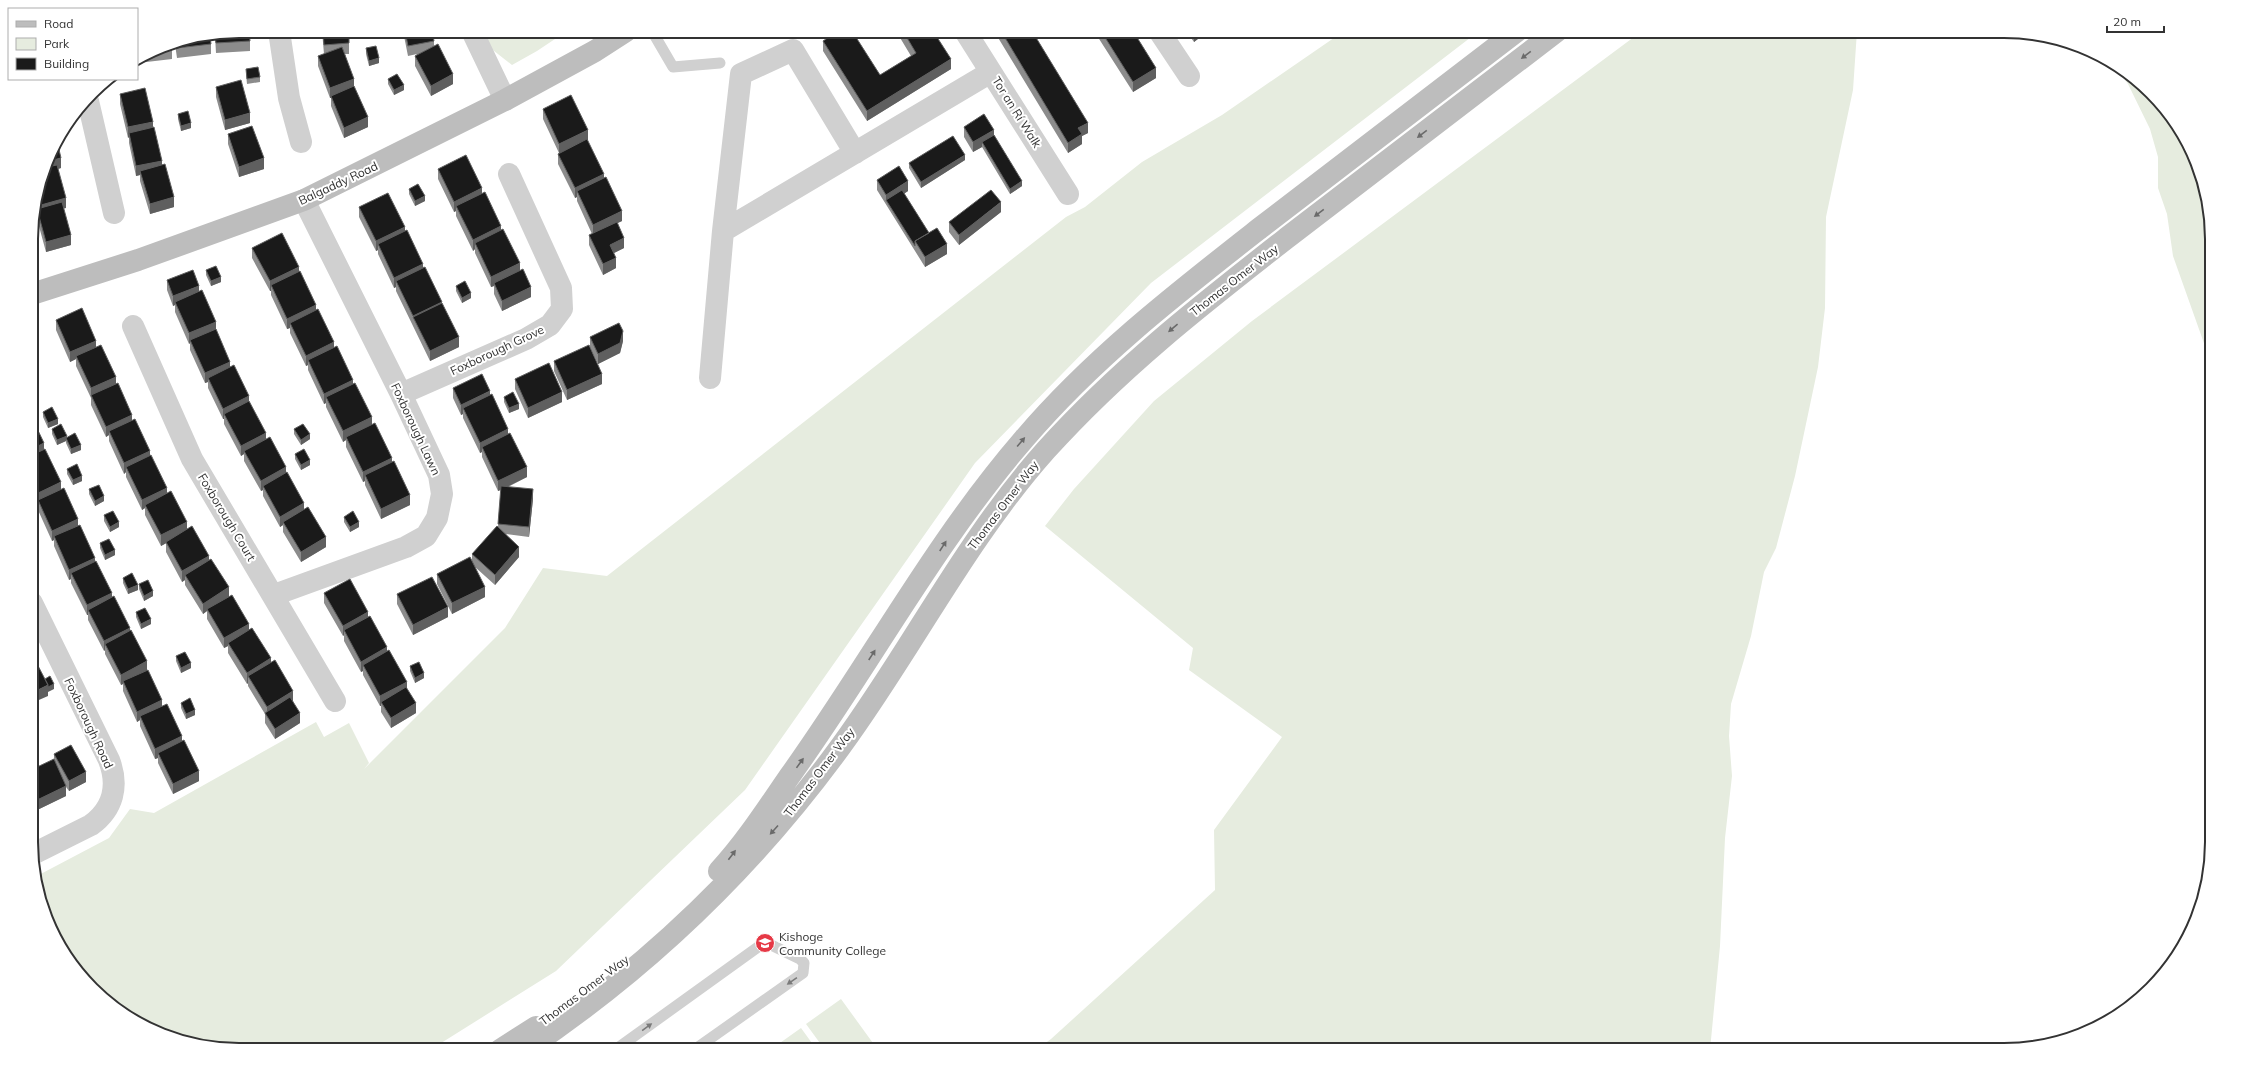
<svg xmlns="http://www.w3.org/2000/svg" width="2243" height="1081" font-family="Mulish,sans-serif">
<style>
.green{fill:#e6ecdf}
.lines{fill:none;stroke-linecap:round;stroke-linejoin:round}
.lane{stroke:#d0d0d0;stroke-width:11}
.street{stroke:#d0d0d0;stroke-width:22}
.secondary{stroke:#bdbdbd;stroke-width:22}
.wall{fill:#8c8c8c}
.shaded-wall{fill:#5f5f5f}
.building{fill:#1a1a1a;stroke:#5f5f5f}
.oneway{fill:#6a6a6a}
.oneway2{fill:#7a7a7a}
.labels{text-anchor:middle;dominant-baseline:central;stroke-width:4;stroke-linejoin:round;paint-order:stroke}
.street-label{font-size:12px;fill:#333;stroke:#fff}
.poi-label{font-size:12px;fill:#333;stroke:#fff;text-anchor:start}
.rim{fill:none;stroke:#333;stroke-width:2}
</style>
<rect width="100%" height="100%" fill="#fff"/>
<path class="green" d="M481,31H567L537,51L512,65L489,47Z
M1344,31H1479L1151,283L975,463L745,790L556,971L430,1050H239L198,1046L147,1029L112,1007L74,968L47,921L35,877L109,838L130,809L154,813L316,722L324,737L349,723L369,763L364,769L505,628L543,568L607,576L1066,217L1085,207L1142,162L1222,115Z
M1642,31H1857L1853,90L1826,217L1825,308L1818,367L1795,476L1776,548L1764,572L1751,636L1731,704L1729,736L1732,776L1725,838L1720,946L1710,1050H1036L1051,1039L1215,890L1214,830L1282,737L1189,670L1193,648L1045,526L1074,489L1154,401L1252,321Z
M2114,65L2141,82L2177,123L2196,160L2210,212L2211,363L2173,256L2167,214L2158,188V157L2150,129L2128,84Z
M841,999L878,1050H825L806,1024Z
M801,1028L817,1050H770Z"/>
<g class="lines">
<path class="lane" d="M652,31L673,67L720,63
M615,1050L765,942L800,959L804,963L803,973L694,1050"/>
<path class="street" d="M279,31L289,98L301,142
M472,31L505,100
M965,31L1068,194
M1159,31L1189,76
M88,101L114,213
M723,231L991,72
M133,326L192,459L335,701
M710,378L723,231L741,74L793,50L855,153
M401,394L526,339L550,325L562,309L561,288L509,174
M274,595L406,547L426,536L437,518L442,494L439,475L401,394L304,200
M32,603L109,760C119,786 113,809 91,825L33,854"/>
<path class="secondary" d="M32,294L138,260L304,200L505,100L595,51L626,31
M719,871C745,843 767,809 789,777C869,666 934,543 1024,439C1093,358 1177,293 1260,228C1346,162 1432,97 1517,31
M500,1050L536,1027
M525,1050C649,967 753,867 841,746C912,649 965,541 1046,450C1120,368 1201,305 1288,237C1377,168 1467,100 1557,31"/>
</g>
<path class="wall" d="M239,31L250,41V51L216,53L215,36Z
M322,31H349V54H345L354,86L368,127L344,138L331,106V98H330L318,66V56L324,54Z
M403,31H432L434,41V46L453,84L431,96L415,66V56L417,54L408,56Z
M896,31H933L951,69L867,121L823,51V41L880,75L911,56Z
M994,31H1032L1088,133L1082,136V144L1068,153Z
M1094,31H1133L1156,78L1133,92Z
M1186,31H1207V32L1194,42Z
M1221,31H1240L1227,39Z
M1247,31H1254L1250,35Z
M210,37L211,44V54L177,58L175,44Z
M160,47L172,49V59L138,63L137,61Z
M366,48L379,63L369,66L366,54Z
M246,69L260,77V82L247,84L246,74Z
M388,79L404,90L394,95L388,84Z
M216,87L250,123L225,130L216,97Z
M120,94L153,127L162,165L174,207L150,214L140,181V175L136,176L129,143V137L128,138L120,104Z
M543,109L588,140H587L622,221L617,223L624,248L614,253L616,268L603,275L589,245V235L592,234L577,201V197L575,198L558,164V154L559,153L543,119Z
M178,114L191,128L181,131L178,119Z
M964,127L994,135L1022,186L1010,194L982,147L973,152L964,137Z
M228,134L264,169L239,177L228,144Z
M53,147L61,168L58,169L66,208H63L71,245L46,252L37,219V209L39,208L38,202Z
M965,160L921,188L909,168V163Z
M438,169L482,193L501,230L531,297L502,311L494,294V286L491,287L475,253V249L473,251L456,216V211L454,212L438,179Z
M877,180L908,191L904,194L929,233L947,254L925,267L877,190Z
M409,189L425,201L415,206L409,194Z
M359,207L405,231L442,303L459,347L430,361L396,291V287L394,288L378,254V250L376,251L359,217Z
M1001,212L959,245L949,232V222Z
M252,248L299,272L316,310L334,347L353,384L372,425L392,462L410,505L381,519L365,485V481L363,482L346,447V440L343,442L326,407V403L324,404L308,370V365L306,366L290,333V328L287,329L271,295V291H270L252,258Z
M206,270L221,282L211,286L206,275Z
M167,280L199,292L216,329L230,367L249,401L266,439L286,472L304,509L326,547L301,562L283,532V525L280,527L263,496V490L261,491L244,461V454L241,456L224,424V419H223L208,388V382L205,383L190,350V343L189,344L175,312V305L173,306L167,290Z
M456,286L471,298L462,303L456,291Z
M56,320L96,347L116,384L132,421L150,456L167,493L187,530L209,559L229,597L249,630L271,662L293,701L300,723L275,739L265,723V714L248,686V683L247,684L228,653V646L224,648L207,619V611L203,614L185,585V580L182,582L166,552V543L161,546L145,515V508L142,510L126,477V472L124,474L109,441V435L106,437L91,405V398L76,366V359L70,362L56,330Z
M590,337L623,341L620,353L598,364L590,347Z
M554,361L602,384L567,400L554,371Z
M515,379L562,402L528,418L515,389Z
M453,388L490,395L508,434L527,477L508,487L533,499L529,537L506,534L519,557L495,585L475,567L485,597L452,614L437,584V574L472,561V554L498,527L501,490L498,491L482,457V452L480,453L463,418V414L461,415L453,398Z
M504,397L519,409L509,413L504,402Z
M43,412L58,424L48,428L43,417Z
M32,418L44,449L61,489L112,597L130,631L162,706L182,741L199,781L173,794L158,763V758L155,759L140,726V720L137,722L123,691V684L121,685L105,654V650L104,651L88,620V615H87L71,583V579L69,580L54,546V540L52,541L38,510V504L34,506L32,502Z
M52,429L67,437L81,450L71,454L66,443V441L57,445L52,434Z
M294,429L310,439L301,445L294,434Z
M295,454L310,465L301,470L295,459Z
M67,469L82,481L73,485L67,474Z
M89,489L104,501L95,506L89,494Z
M104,515L119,527L110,532L104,521Z
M344,517L359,527L350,532L344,522Z
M100,543L115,555L105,560L100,548Z
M123,578L138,590L128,594L123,583Z
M139,584L153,596L144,601L139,589Z
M324,593L368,617L387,651L407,689L416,713L391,728L381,712V706H380L363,675V671L361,672L344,641V635L343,636L324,603Z
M397,594L448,617L413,635L397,604Z
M136,612L151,624L141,629L136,617Z
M176,656L191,668L181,673L176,661Z
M410,666L424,678L415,683L410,671Z
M181,703L195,715L186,719L181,708Z
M54,754L86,782L69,791L66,787V796L33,812V769L54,760Z"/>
<path class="shaded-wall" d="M1194,31H1207V32L1194,42Z
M1227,31H1240L1227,39Z
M1250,31H1254L1250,35Z
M1265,31H1269L1265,34Z
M379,58V63L369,66V61Z
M951,59V69L867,121V111Z
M1156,68V78L1133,92V82Z
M453,74V84L431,96V86Z
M354,79V90L331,96V98H330V88Z
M404,85V90L394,95V90Z
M250,113V123L225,130V120Z
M368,117V127L344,138V128Z
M153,122V132L129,133V137L128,138V127Z
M191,123V128L181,131V126Z
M1088,123V133L1082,136V144L1068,153V143L1078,128Z
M588,130V140L559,154V144Z
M994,130V140L982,142V147L973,152V142Z
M965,155V160L921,188V182Z
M61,158V168L46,172L49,161Z
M264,158V169L239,177V167Z
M162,161V171H140V175L136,176V166Z
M604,174V184L577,191V197L575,198V188Z
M908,181V191L889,203L886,200V195Z
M1022,181V186L1010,194V189Z
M482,188V198L456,206V211L454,212V202Z
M425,196V201L415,206V201Z
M174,197V207L150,214V204Z
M66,198V208L41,215V205Z
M1001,202V212L959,245V235Z
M622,211V221L593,235V225Z
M501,226V236L475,243V249L473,251V240Z
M405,227V237L378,244V250L376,251V241Z
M71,235V245L46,252V242Z
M624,238V248L610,255V245Z
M947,244V254L925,267V257Z
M616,258V268L603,275V264Z
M520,263V273L494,283V286L491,287V277Z
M423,264V274L396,281V287L394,288V278Z
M299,267V277L271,285V291H270V281Z
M221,277V282L211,286V281Z
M199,286V296L175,302V305L173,306V296Z
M531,287V297L502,311V301Z
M471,293V298L462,303V298Z
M442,302V312L413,317V326V316Z
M316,305V315L290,323V328L287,329V319Z
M216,322V332L190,340V343L189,344V333Z
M623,331V341L620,353L598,364V354Z
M459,337V347L430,361V351Z
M96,341V351L76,356V359L70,362V352Z
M334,342V352L308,360V365L306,366V356Z
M230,362V372L208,378V382L205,383V373Z
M602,374V384L567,400V390Z
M116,377V387L91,395V398V388Z
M353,380V390L326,397V403L324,404V394Z
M490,391V401L463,408V414L461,415V405Z
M562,392V402L528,418V408Z
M249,396V407L224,414V419H223V409Z
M519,404V409L509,413V408Z
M132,415V425L109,431V435L106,437V427Z
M372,417V428L346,437V440L343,442V431Z
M58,419V424L48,428V423Z
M508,429V439L482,447V452L480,453V443Z
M266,433V443L244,451V454L241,456V446Z
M310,434V439L301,445V440Z
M67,436V440L66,438V441L57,445V440Z
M44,443V453L32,459V449Z
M81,445V450L71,454V449Z
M150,451V462L126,467V472L124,474V463Z
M392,458V468L365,475V481L363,482V472Z
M310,460V465L301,470V465Z
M286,467V477L263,486V490L261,491V481Z
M527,467V477L498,491V481Z
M82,476V481L73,485V480Z
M61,482V492L38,500V504L34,506V495Z
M167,488V498L145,505V508L142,510V500Z
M533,489V499L529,537V527Z
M410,495V505L381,519V509Z
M104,496V501L95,506V501Z
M304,503V514L283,522V525L280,527V517Z
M78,519V529L54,536V540L52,541V531Z
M119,522V527L110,532V527Z
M187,522V532L161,546V535Z
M359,522V527L350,532V527Z
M326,537V547L301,562V552Z
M519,547V557L495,585V575Z
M115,550V555L105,560V555Z
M209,556V566L185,575V580L182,582V571Z
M95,558V568L71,573V579L69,580V570Z
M138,585V590L128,594V589Z
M229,587V597L207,609V611L203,614V604Z
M485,587V597L452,614V603Z
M153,591V596L144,601V596Z
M112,593V603L88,610V615H87V605Z
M448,607V617L413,635V625Z
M368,612V622L344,630V635L343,636V626Z
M151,619V624L141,629V624Z
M249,624V634L228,643V646L224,648V638Z
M130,628V638L105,644V650L104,651V641Z
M387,647V657L363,665V671L361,672V662Z
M271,658V669L248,676V683L247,684V673Z
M147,661V671L123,681V684L121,685V675Z
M191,663V668L181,673V668Z
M424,673V678L415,683V678Z
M407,682V692L381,702V706H380V696Z
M54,684V689L48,692V696L32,703V693L48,685Z
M293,691V701L267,717V707Z
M162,700V710L140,716V720L137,722V712Z
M416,703V713L391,728V718Z
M195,710V715L186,719V714Z
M300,713V723L275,739V729Z
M182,736V746L158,753V758L155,759V749Z
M199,771V781L173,794V784Z
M86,772V782L69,791V781Z
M66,786V796L33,812V802Z"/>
<path class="building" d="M239,31H249L250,41L216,43L215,36Z
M323,31H349V43L324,45Z
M405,31H432L434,41L408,46Z
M838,31H852L880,75L916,53L903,31H933L951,59L867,111L823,41Z
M1001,31H1032L1088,123L1078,128L1082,134L1068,143Z
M1101,31H1133L1156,68L1133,82Z
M210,37L211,44L177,48L176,43Z
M171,44L172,49L153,51L160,47Z
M438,44L453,74L431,86L415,56Z
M376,46L379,58L369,61L366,48Z
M342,47L354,79L330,88L318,56Z
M258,67L260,77L247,79L246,69Z
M397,74L404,85L394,90L388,79Z
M241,80L250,113L225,120L216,87Z
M354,86L368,117L344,128L331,96Z
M145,88L153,122L128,127L120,94Z
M571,95L588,130L559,144L543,109Z
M188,111L191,123L181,126L178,114Z
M984,114L994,130L973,142L964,127Z
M252,126L264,158L239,167L228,134Z
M154,127L162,161L136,166L129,133Z
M994,135L1022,181L1010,189L982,142Z
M953,136L965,155L921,182L909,163Z
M587,139L604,174L575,188L558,154Z
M57,141L61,158L49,161L53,147Z
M466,155L482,188L454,202L438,169Z
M165,164L174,197L150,204L140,171Z
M57,165L66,198L41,205L39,197L47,167Z
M899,166L908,181L886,195L877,180Z
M606,177L622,211L593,225L577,191Z
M418,184L425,196L415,201L409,189Z
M902,190L929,233L915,241V246L886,200Z
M991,190L1001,202L959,235L949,222Z
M485,192L501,226L473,240L456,206Z
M388,193L405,227L376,241L359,207Z
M62,202L71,235L46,242L37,209Z
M617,222L624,238L610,245L616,258L603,264L589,235Z
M937,228L947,244L925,257L915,241Z
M503,229L520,263L491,277L475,243Z
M407,230L423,264L394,278L378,244Z
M282,233L299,267L270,281L252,248Z
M216,266L221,277L211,281L206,270Z
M425,267L442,302L413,316L396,281Z
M523,269L531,287L502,301L494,283Z
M193,270L199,286L173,296L167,280Z
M300,271L316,305L287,319L271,285Z
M465,281L471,293L462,298L456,286Z
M202,290L216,322L189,333L175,302Z
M442,303L459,337L430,351L413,317Z
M82,308L96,341L70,352L56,320Z
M318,309L334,342L306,356L290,323Z
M619,323L623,331L620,343L598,354L590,337Z
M216,329L230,362L205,373L190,340Z
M101,345L116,377L91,388L76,356Z
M589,345L602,374L567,390L554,361Z
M337,346L353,380L324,394L308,360Z
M549,363L562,392L528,408L515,379Z
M234,365L249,396L223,409L208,378Z
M482,374L490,391L461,405L453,388Z
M118,383L132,415L106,427L91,395Z
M355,383L372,417L343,431L326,397Z
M513,392L519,404L509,408L504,397Z
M492,394L508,429L480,443L463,408Z
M249,401L266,433L241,446L224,414Z
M52,407L58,419L48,423L43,412Z
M32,418L44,443L32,449Z
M135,419L150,451L124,463L109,431Z
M375,423L392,458L363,472L346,437Z
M61,424L67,436L57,440L52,429Z
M303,424L310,434L301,440L294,429Z
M75,433L81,445L71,449L66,438Z
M510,433L527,467L498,481L482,447Z
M270,437L286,467L261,481L244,451Z
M45,449L61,482L34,495L32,492V455Z
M304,449L310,460L301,465L295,454Z
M151,455L167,488L142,500L126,467Z
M394,461L410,495L381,509L365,475Z
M77,464L82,476L73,480L67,469Z
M287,472L304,503L280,517L263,486Z
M99,485L104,496L95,501L89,489Z
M501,486L533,489L529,527L498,524Z
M64,488L78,519L52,531L38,500Z
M171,491L187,522L161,535L145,505Z
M308,507L326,537L301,552L283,522Z
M113,511L119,522L110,527L104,515Z
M353,511L359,522L350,527L344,517Z
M80,525L95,558L69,570L54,536Z
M192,526L209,556L182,571L166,542Z
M497,526L519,547L495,575L472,554Z
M109,539L115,550L105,555L100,543Z
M470,557L485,587L452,603L437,574Z
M211,559L229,587L203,604L185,575Z
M96,561L112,593L87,605L71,573Z
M132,573L138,585L128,589L123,578Z
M432,577L448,607L413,625L397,594Z
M350,579L368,612L343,626L324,593Z
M148,580L153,591L144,596L139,584Z
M232,595L249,624L224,638L207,609Z
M114,596L130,628L104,641L88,610Z
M145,608L151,619L141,624L136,612Z
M370,616L387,647L361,662L344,630Z
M252,628L271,658L247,673L228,643Z
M131,630L147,661L121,675L105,644Z
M389,650L407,682L380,696L363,665Z
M185,652L191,663L181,668L176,656Z
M35,660L48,685L32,693V661Z
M275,660L293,691L267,707L248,676Z
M419,662L424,673L415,678L410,666Z
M148,670L162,700L137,712L123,681Z
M50,676L54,684L48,687V685L45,679Z
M406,687L416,703L391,718L381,702Z
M290,697L300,713L275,729L265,713Z
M190,698L195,710L186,714L181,703Z
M167,704L182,736L155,749L140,716Z
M184,740L199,771L173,784L158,753Z
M71,745L86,772L69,781L54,754Z
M54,759L66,786L33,802V769Z"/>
<defs><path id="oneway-solid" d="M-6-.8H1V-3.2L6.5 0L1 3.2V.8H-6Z"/></defs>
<g class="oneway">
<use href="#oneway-solid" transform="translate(1526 55) rotate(143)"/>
<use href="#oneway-solid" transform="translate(1422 134) rotate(143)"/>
<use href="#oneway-solid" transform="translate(1319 213) rotate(143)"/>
<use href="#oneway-solid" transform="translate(1173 328) rotate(140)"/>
<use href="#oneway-solid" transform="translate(1021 442) rotate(-50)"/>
<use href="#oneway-solid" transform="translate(943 546) rotate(-57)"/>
<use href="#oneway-solid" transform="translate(872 655) rotate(-57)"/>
<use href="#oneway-solid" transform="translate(800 763) rotate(-54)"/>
<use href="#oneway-solid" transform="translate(774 830) rotate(132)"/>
<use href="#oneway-solid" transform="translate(732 855) rotate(-53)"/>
</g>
<g class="oneway2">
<use href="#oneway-solid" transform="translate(792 981) rotate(145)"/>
<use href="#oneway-solid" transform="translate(647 1027) rotate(-36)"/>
</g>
<defs>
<symbol id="school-disc" viewBox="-11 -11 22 22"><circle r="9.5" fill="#e63946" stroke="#fff"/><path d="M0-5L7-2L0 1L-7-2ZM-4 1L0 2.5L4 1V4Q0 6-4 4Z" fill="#fff"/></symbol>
</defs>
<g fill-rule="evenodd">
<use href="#school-disc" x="754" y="932" width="22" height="22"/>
</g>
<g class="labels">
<g class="street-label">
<text transform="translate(1017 112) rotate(58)">Tor an Rí Walk</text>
<text transform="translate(338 183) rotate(-25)">Balgaddy Road</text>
<text transform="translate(1234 280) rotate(-38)">Thomas Omer Way</text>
<text transform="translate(497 350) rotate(-25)">Foxborough Grove</text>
<text transform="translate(416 429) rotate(65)">Foxborough Lawn</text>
<text transform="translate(1003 505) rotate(-53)">Thomas Omer Way</text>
<text transform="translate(227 517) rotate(59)">Foxborough Court</text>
<text transform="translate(89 723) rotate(65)">Foxborough Road</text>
<text transform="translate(819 772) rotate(-53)">Thomas Omer Way</text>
<text transform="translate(584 990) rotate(-37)">Thomas Omer Way</text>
</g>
<g class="poi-label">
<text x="779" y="936">Kishoge<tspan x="779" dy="14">Community College</tspan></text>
</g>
</g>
<path d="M0 0H2243V1081H0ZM239 38H2004A201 201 0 0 1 2205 239V842A201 201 0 0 1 2004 1043H239A201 201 0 0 1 38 842V239A201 201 0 0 1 239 38Z" fill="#fff" fill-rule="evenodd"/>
<path class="rim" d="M239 38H2004A201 201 0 0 1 2205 239V842A201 201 0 0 1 2004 1043H239A201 201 0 0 1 38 842V239A201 201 0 0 1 239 38Z"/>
<rect x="8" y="8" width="130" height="72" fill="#ffffff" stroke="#adadad"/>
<rect x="16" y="21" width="20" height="6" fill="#bdbdbd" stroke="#adadad"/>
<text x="44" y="28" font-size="12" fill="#333333">Road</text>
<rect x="16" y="38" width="20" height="12" fill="#e6ecdf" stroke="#adadad"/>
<text x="44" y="48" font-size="12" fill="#333333">Park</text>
<rect x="16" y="58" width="20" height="12" fill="#1a1a1a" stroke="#adadad"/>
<text x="44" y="68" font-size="12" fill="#333333">Building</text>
<path d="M2107 26v6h57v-6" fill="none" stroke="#333333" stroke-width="2"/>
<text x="2113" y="26" font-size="12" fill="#333333" stroke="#ffffff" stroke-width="3" paint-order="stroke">20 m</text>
</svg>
